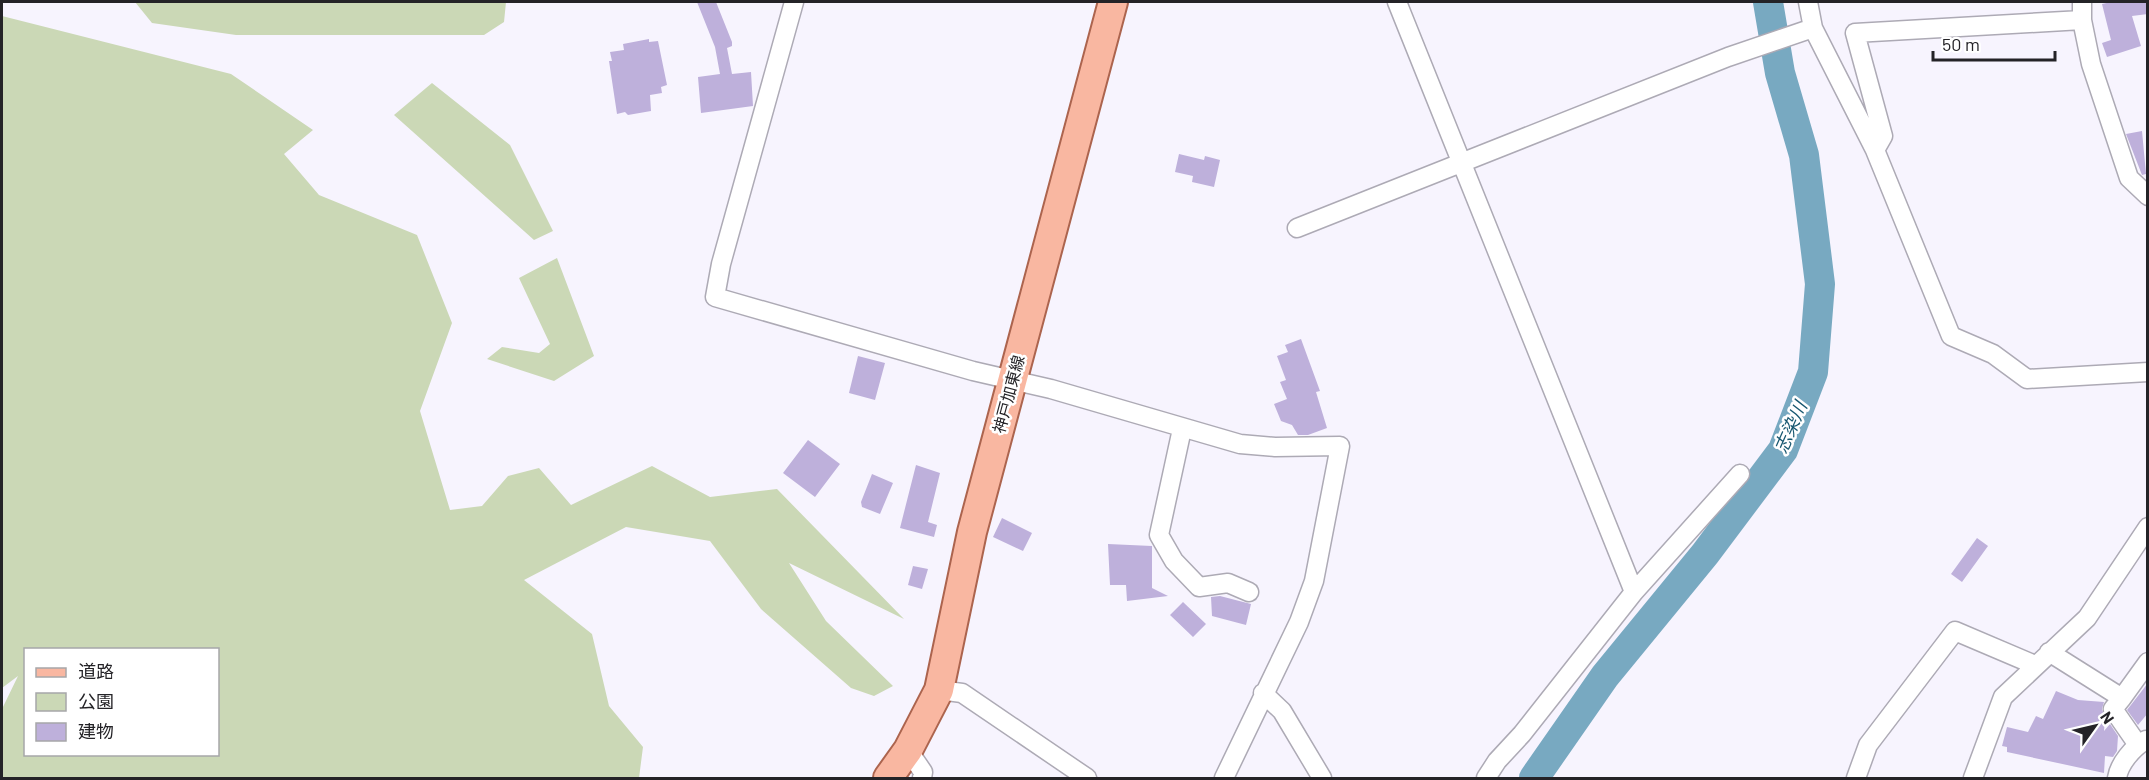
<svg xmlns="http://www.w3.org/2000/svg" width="2149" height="780" font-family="Barlow,'Noto Sans JP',sans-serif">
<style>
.green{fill:#cbd8b6;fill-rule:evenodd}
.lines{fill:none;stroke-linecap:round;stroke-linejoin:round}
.river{stroke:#78a9c1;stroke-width:30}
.building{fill:#beb0db}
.minor-casing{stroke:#adaab5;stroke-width:21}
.primary-casing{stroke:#ac644e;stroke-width:32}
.minor{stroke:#fff;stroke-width:18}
.primary{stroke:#f9b7a1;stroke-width:28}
.labels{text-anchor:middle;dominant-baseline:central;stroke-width:5;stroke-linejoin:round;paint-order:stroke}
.street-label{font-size:16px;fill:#242327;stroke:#fff}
.water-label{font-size:18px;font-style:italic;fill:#175770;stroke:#fff}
</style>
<rect width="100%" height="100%" fill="#f7f4fe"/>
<path class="green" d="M135,2H506L504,22L484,35H236L152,23Z
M2,16L231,74L313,130L284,154L319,195L417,235L452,323L420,411L450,510L482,506L508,476L539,468L571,505L652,466L710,497L777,489L904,619L789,563L826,621L893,686L874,696L851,688L761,609L710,541L626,527L524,580L592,634L609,706L643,747L639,778H2V709L18,676L2,688ZM26,650H218V754H26Z
M432,83L510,145L553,231L534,240L394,115Z
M557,258L594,356L554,381L487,359L502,347L539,353L550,344L519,278Z"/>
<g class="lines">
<path class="river" d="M1534,778L1605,676L1705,554L1783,450L1813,372L1820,284L1804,155L1780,73L1768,2"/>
</g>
<path class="building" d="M697,2H716L732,42V46L727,48L732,74L751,72L753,106L701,113L698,77L720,74L715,47Z
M2111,2H2148V14L2132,16L2141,46L2107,57L2102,43L2111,40L2102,4Z
M649,39V42L658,41L667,85L661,87L662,93L650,95L651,111L628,115L625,112L617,114L609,61H612L610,52L624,50L623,44Z
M2142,131L2146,174L2142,175L2126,134Z
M1179,154L1204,160L1205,156L1220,160L1214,187L1192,182L1193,176L1175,172Z
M1301,339L1320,391L1316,392L1327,428L1308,435H1298L1292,425L1281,421L1274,404L1287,399L1280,382L1286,380L1277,356L1288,352L1285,345Z
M858,356L885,363L875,400L849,393Z
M808,440L840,464L815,497L783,473Z
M916,465L940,473L928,522L937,525L934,537L900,528Z
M872,474L893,483L880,514L862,507L861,502Z
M1002,518L1032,533L1023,551L993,537Z
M1977,538L1988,546L1962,582L1951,574Z
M1108,544L1152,546V588L1168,596L1127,601L1126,585H1110Z
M913,566L928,569L922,589L908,585Z
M1220,596L1251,604L1246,625L1212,616L1211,597Z
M1183,602L1206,624L1193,637L1170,615Z
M2148,683V713L2138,725L2127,710Z
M2056,691L2078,700L2104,702L2102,709L2105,718L2104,731L2110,724L2118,736L2117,751L2113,757L2105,756L2104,773L2007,752V747L2002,746L2007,727L2028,732L2036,716L2043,719Z"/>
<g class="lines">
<defs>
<path id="minor" d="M794,2L721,264L715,297L973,371L1051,389L1240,444L1275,447L1340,446L1314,581L1299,622L1224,778
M1397,2L1634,592L1522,734L1497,761L1486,778
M1808,2L1813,28L1875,150L1951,336L1993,354L2027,379L2148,372
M2082,2V20L2091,64L2129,178L2148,196
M1875,150L1883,136L1855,33L2082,20
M1297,228L1728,57L1813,28
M1182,429L1159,535L1174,561L1199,587L1228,583L1249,592
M1634,592L1740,474
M2049,652L2122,698L2148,662
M939,690L962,693L1087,778
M1263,693L1282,711L1322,778
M2122,698L2113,709L2138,745
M908,750L923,772L922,778
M1856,778L1868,745L1955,631L2035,665
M1973,778L2003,697L2087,618L2148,527
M2117,778C2119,764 2133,747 2146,740"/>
<path id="primary" d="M888,778L908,750L939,690L972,532L1113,2"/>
</defs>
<use href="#minor" class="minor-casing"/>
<use href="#primary" class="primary-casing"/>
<use href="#minor" class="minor"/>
<use href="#primary" class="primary"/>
</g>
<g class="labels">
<g class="street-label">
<text transform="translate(1008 394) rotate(-75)">神戸加東線</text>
</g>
<g class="water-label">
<text transform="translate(1790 427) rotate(-66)">志染川</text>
</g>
</g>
<rect width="2149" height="780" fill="none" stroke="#242327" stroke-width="6"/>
<rect x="24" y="648" width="195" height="108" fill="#ffffff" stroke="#a7a7a9" stroke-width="1.5"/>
<rect x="36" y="668" width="30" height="9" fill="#f9b7a1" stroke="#a7a7a9" stroke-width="1.5"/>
<text x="78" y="678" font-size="18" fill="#242327">道路</text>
<rect x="36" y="693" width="30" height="18" fill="#cbd8b6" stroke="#a7a7a9" stroke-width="1.5"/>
<text x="78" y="708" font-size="18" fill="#242327">公園</text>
<rect x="36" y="723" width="30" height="18" fill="#beb0db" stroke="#a7a7a9" stroke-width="1.5"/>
<text x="78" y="738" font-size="18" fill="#242327">建物</text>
<g transform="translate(2095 726) rotate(56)" stroke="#ffffff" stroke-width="4.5" paint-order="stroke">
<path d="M0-4.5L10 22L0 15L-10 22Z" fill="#242327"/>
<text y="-9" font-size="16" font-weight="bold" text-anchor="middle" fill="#242327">N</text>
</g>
<path d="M1933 51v9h122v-9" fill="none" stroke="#242327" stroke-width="3"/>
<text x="1942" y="51" font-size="18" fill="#242327" stroke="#ffffff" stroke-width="4.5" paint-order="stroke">50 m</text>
</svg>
